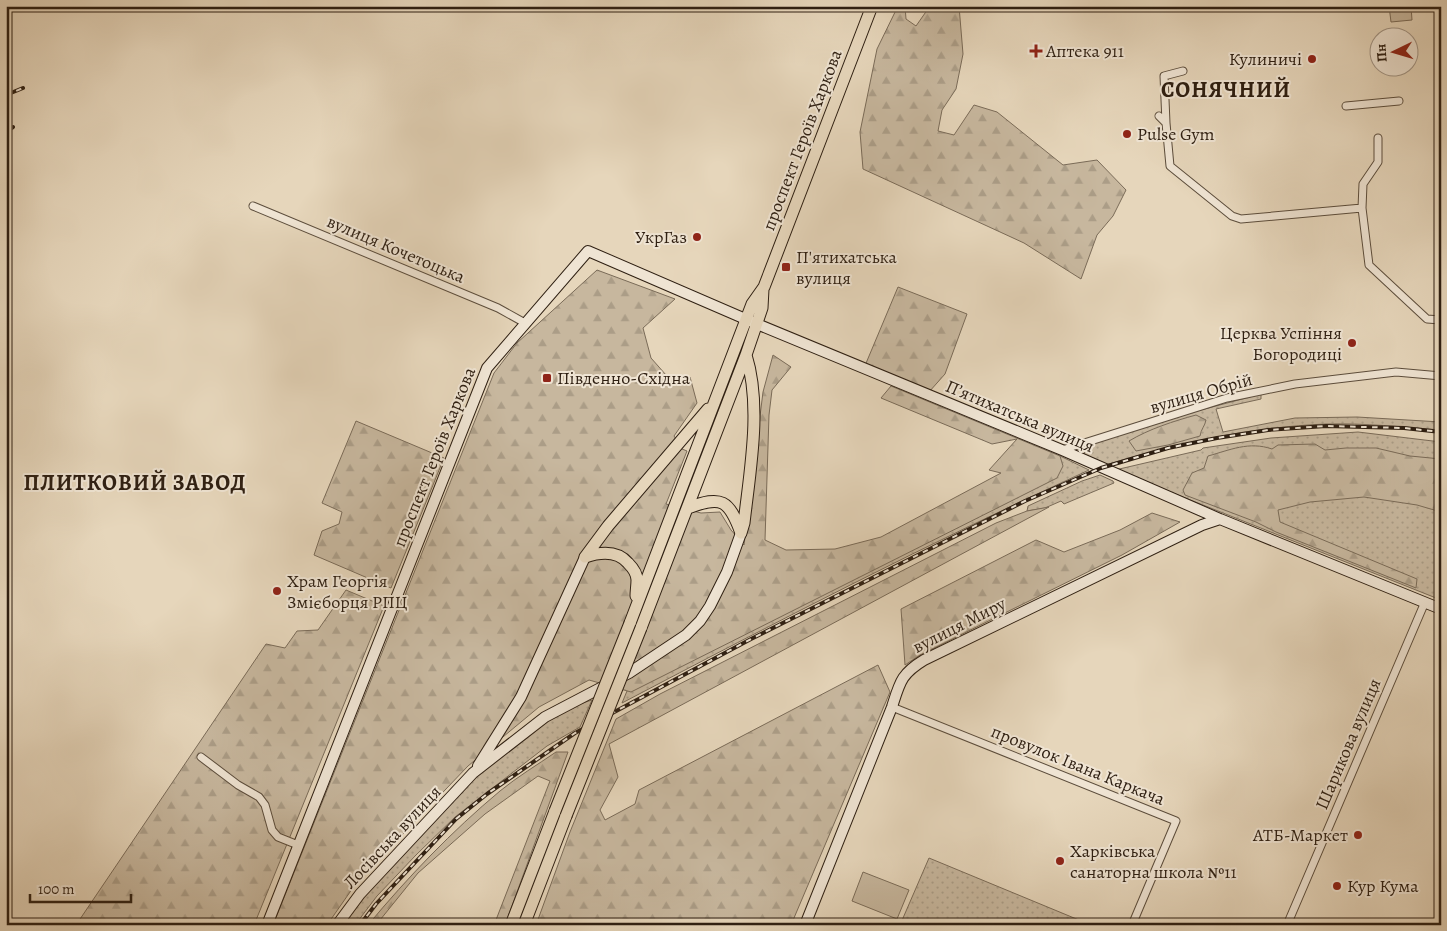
<svg xmlns="http://www.w3.org/2000/svg" width="1447" height="931" font-family="Alegreya,serif">
<style>
.grass{fill:url(#grass-dots);stroke:#7a6b58}
.forest{fill:url(#forest-firs);stroke:#7a6b58}
.park{fill:#c7b79e;stroke:#7a6b58}
.lines{fill:none;stroke-linecap:round;stroke-linejoin:round}
.street-casing{stroke:#5c4d3c;stroke-width:9}
.secondary-casing{stroke:#2e1f12;stroke-width:12}
.primary-casing{stroke:#2e1f12;stroke-width:13}
.street{stroke:#efe4d3;stroke-width:7}
.secondary{stroke:#efe4d3;stroke-width:10}
.primary{stroke:#e6d6bb;stroke-width:11}
.rail-casing{stroke:#2e1f12;stroke-width:4}
.rail{stroke:#efe4d3;stroke-width:2;stroke-dasharray:5.5;stroke-linecap:butt}
.primary-bridge-casing{stroke:#2e1f12;stroke-width:13;stroke-linecap:butt}
.primary-bridge{stroke:#e6d6bb;stroke-width:11}
.poi-dot{fill:#8f2418;stroke:#efe4d3;stroke-width:2}
.labels{text-anchor:middle;dominant-baseline:central;stroke-width:4;stroke-linejoin:round;paint-order:stroke}
.poi-label{font-size:18px;fill:#2e1f12;stroke:#efe4d3;text-anchor:start}
.street-label{font-size:18px;fill:#2e1f12;stroke:#efe4d3}
.district-label{font-size:22px;font-weight:bold;letter-spacing:1px;fill:#2e1f12;stroke:#efe4d3}
</style>
<defs>
<pattern id="grass-dots" width="8" height="8" patternUnits="userSpaceOnUse" patternTransform="scale(1.25)"><rect width="8" height="8" fill="#c7b79e"/><path d="M2 2h.1M6 6h.1" fill="none" stroke="#ab9d87" stroke-width="1.8" stroke-linecap="round"/></pattern>
<pattern id="forest-firs" width="22" height="20" patternUnits="userSpaceOnUse" patternTransform="scale(1.25)"><rect width="22" height="20" fill="#c7b79e"/><path d="M5 1l3.5 6h-7zM16 11l3.5 6h-7z" fill="#ab9d87"/></pattern>
</defs>
<rect width="100%" height="100%" fill="#e6d6bb"/>
<filter id="stains"><feTurbulence type="fractalNoise" baseFrequency=".004" numOctaves="4"/><feColorMatrix values="0 0 0 0 .2 0 0 0 0 .09 0 0 0 0 .02 0 0 0 .5 -.17"/></filter>
<radialGradient id="worn" r=".72"><stop offset=".6" stop-color="#630" stop-opacity="0"/><stop offset="1" stop-color="#630" stop-opacity=".3"/></radialGradient>
<path class="grass" d="M743,344H746L519,925H516L592,737Z
M1261,394V399L1216,409L1223,432L1295,418L1357,417L1441,422V430C1403,427 1364,423 1326,424C1252,427 1177,443 1106,465L1084,455L1086,447L1093,442L1182,415Z
M1358,432L1441,442V600L1173,493L1142,482L1115,470L1201,450L1203,448L1271,438Z
M1060,456L1089,470C931,542 776,622 622,703L627,691L709,643Z
M1100,475L1113,481L1114,483L1064,504L1061,501L1045,508L1027,511L1028,506L1082,481Z
M592,700L580,727L547,746L455,817L416,855L377,896L355,925H339L460,789L545,720L573,706Z
M929,858L1091,925H900Z"/>
<path class="forest" d="M898,6H905L906,19L916,26L930,6H959L963,54L956,89L942,110L938,131L954,135L974,105L997,112L1063,165L1097,160L1126,190L1113,216L1097,235L1081,279L1024,243L863,169L860,132L877,49Z
M597,270L675,299L643,328L651,358L674,384L690,377L697,403L674,436L682,449L687,451L666,504L701,513L720,512L731,530L744,545L763,392L773,355L791,367L772,390L769,415L765,540L786,550L835,549L881,537L1001,473L989,470L1017,439L992,444L881,398L891,386L1060,456L1063,466L1057,478L631,692L589,680L539,707L468,766L357,882L327,925H273L494,373L517,343Z
M898,287L967,314L945,374L929,392L864,368Z
M1196,415L1206,420C1205,426 1201,429 1200,436L1168,445L1136,451L1129,441C1149,429 1174,421 1196,415Z
M356,421L444,458L391,588L314,555L322,531L339,524L342,512L322,503Z
M1315,444L1325,450L1346,448H1376L1410,456L1441,459V512L1417,505L1364,497L1310,502L1278,510L1280,522L1417,579L1416,588L1276,532L1256,522L1185,495L1183,490L1192,473L1204,468L1208,456C1230,450 1249,441 1272,449L1278,445Z
M1049,507L609,744L618,777L600,810L605,820L635,804L639,790L878,665L890,692L791,925H536L570,832L616,719L660,694L996,523L1027,511Z
M1152,513L1180,522L1122,555L920,655L905,665L901,609L1036,540L1064,552L1120,530Z
M346,590L384,606L254,925H76L266,644L285,648L297,631L318,630Z
M556,752H568L505,925H494L550,781L538,776L485,814L418,873L376,925H368C408,877 452,831 500,791C517,777 537,765 556,752Z"/>
<path class="park" d="M1389,6H1411L1412,20L1391,22Z
M863,872L909,890L897,919L852,901Z"/>
<g class="lines">
<defs>
<path id="street" d="M1346,106L1399,101
M1159,116L1166,123L1170,166L1232,216L1241,219L1362,208L1369,265L1427,319L1441,320
M1166,123L1164,76L1183,71
M253,206L498,308L525,323
M1362,208L1363,184L1378,162V138
M1062,450L1227,398L1295,384L1396,372L1441,376
M892,707L1176,821L1132,925
M201,757L238,785L259,797L265,805L272,830L278,837L298,845
M1287,925L1425,602"/>
<path id="secondary" d="M478,766L521,697L585,557
M267,925L487,368L588,251L757,324L1062,450L1220,519L1441,609
M337,925L360,894L473,773L545,717L629,673L686,635L700,621L710,606L727,572L741,533
M805,925L892,707C900,682 901,674 924,660L1202,525L1220,519"/>
<path id="primary" d="M688,508C722,495 729,500 741,533
M741,533L744,523C750,470 762,406 746,355
M585,557L608,526L708,409
M585,557C600,552 617,550 628,563C633,568 637,573 637,580C637,585 636,591 636,596
M630,623L752,304L764,287L872,6
M641,628L746,355L762,308L763,289
M511,925L555,811
M524,925L566,816"/>
</defs>
<use href="#street" class="street-casing"/>
<use href="#secondary" class="secondary-casing"/>
<use href="#primary" class="primary-casing"/>
<use href="#street" class="street"/>
<use href="#secondary" class="secondary"/>
<use href="#primary" class="primary"/>
<defs>
<path id="rail" d="M6,95L23,88
M6,132L13,127
M360,925L376,904L456,819L487,794L575,733L751,639L1025,501L1101,468L1168,448L1217,438L1268,430L1326,426L1404,428L1441,432"/>
</defs>
<use href="#rail" class="rail-casing"/>
<use href="#rail" class="rail"/>
<defs>
<path id="primary-bridge" d="M555,811L630,623
M566,816L641,628"/>
</defs>
<use href="#primary-bridge" class="primary-bridge-casing"/>
<use href="#primary-bridge" class="primary-bridge"/>
</g>
<g class="poi-dot">
<path d="M1033.5 43.5h5v5h5v5h-5v5h-5v-5h-5v-5h5z"/>
<circle cx="1312" cy="59" r="5"/>
<circle cx="1127" cy="134" r="5"/>
<circle cx="697" cy="237" r="5"/>
<rect x="781" y="262" width="10" height="10" rx="2.5"/>
<circle cx="1352" cy="343" r="5"/>
<rect x="542" y="373" width="10" height="10" rx="2.5"/>
<circle cx="277" cy="591" r="5"/>
<circle cx="1358" cy="835" r="5"/>
<circle cx="1060" cy="861" r="5"/>
<circle cx="1337" cy="886" r="5"/>
</g>
<g class="labels">
<g class="poi-label">
<text x="1046" y="51">Аптека 911</text>
<text x="1302" y="59" text-anchor="end">Кулиничі</text>
<text x="1137" y="134">Pulse Gym</text>
<text x="687" y="237" text-anchor="end">УкрГаз</text>
<text x="796" y="257">П'ятихатська<tspan x="796" dy="21">вулиця</tspan></text>
<text x="1342" y="333" text-anchor="end">Церква Успіння<tspan x="1342" dy="21">Богородиці</tspan></text>
<text x="557" y="378">Південно-Східна</text>
<text x="287" y="581">Храм Георгія<tspan x="287" dy="21">Змієборця РПЦ</tspan></text>
<text x="1348" y="835" text-anchor="end">АТБ-Маркет</text>
<text x="1070" y="851">Харківська<tspan x="1070" dy="21">санаторна школа №11</tspan></text>
<text x="1347" y="886">Кур Кума</text>
</g>
<g class="street-label">
<text transform="translate(802 140) rotate(-69)">проспект Героїв Харкова</text>
<text transform="translate(396 249) rotate(23)">вулиця Кочетоцька</text>
<text transform="translate(1201 393) rotate(-16)">вулиця Обрій</text>
<text transform="translate(1020 416) rotate(23)">П’ятихатська вулиця</text>
<text transform="translate(434 457) rotate(-68)">проспект Героїв Харкова</text>
<text transform="translate(959 625) rotate(-27)">вулиця Миру</text>
<text transform="translate(1348 744) rotate(-67)">Шарикова вулиця</text>
<text transform="translate(1078 765) rotate(22)">провулок Івана Каркача</text>
<text transform="translate(392 837) rotate(-47)">Лосівська вулиця</text>
</g>
<g class="district-label">
<text x="1226" y="90">СОНЯЧНИЙ</text>
<text x="135" y="483">ПЛИТКОВИЙ ЗАВОД</text>
</g>
</g>
<rect width="1447" height="931" fill="none" stroke="#e6d6bb" stroke-width="25"/>
<rect x="8" y="8" width="1432" height="916" fill="none" stroke="#2e1f12" stroke-width="2.5"/>
<rect x="12" y="12" width="1422" height="906" fill="none" stroke="#2e1f12"/>
<g transform="translate(1394 52) rotate(265)"><circle r="24" fill="#efe4d3" stroke="#a29586"/>
<path d="M0-4L9 19L0 12L-9 19Z" fill="#8f2418"/>
<text y="-8" font-size="14" font-weight="bold" text-anchor="middle" fill="#2e1f12">Пн</text>
</g>
<path d="M30 894v8h101v-8" fill="none" stroke="#2e1f12" stroke-width="2.5"/>
<text x="38" y="894" font-size="15" fill="#2e1f12" stroke="#efe4d3" stroke-width="4" paint-order="stroke">100 m</text>
<rect width="100%" height="100%" filter="url(#stains)"/>
<rect width="100%" height="100%" fill="url(#worn)"/>
</svg>
